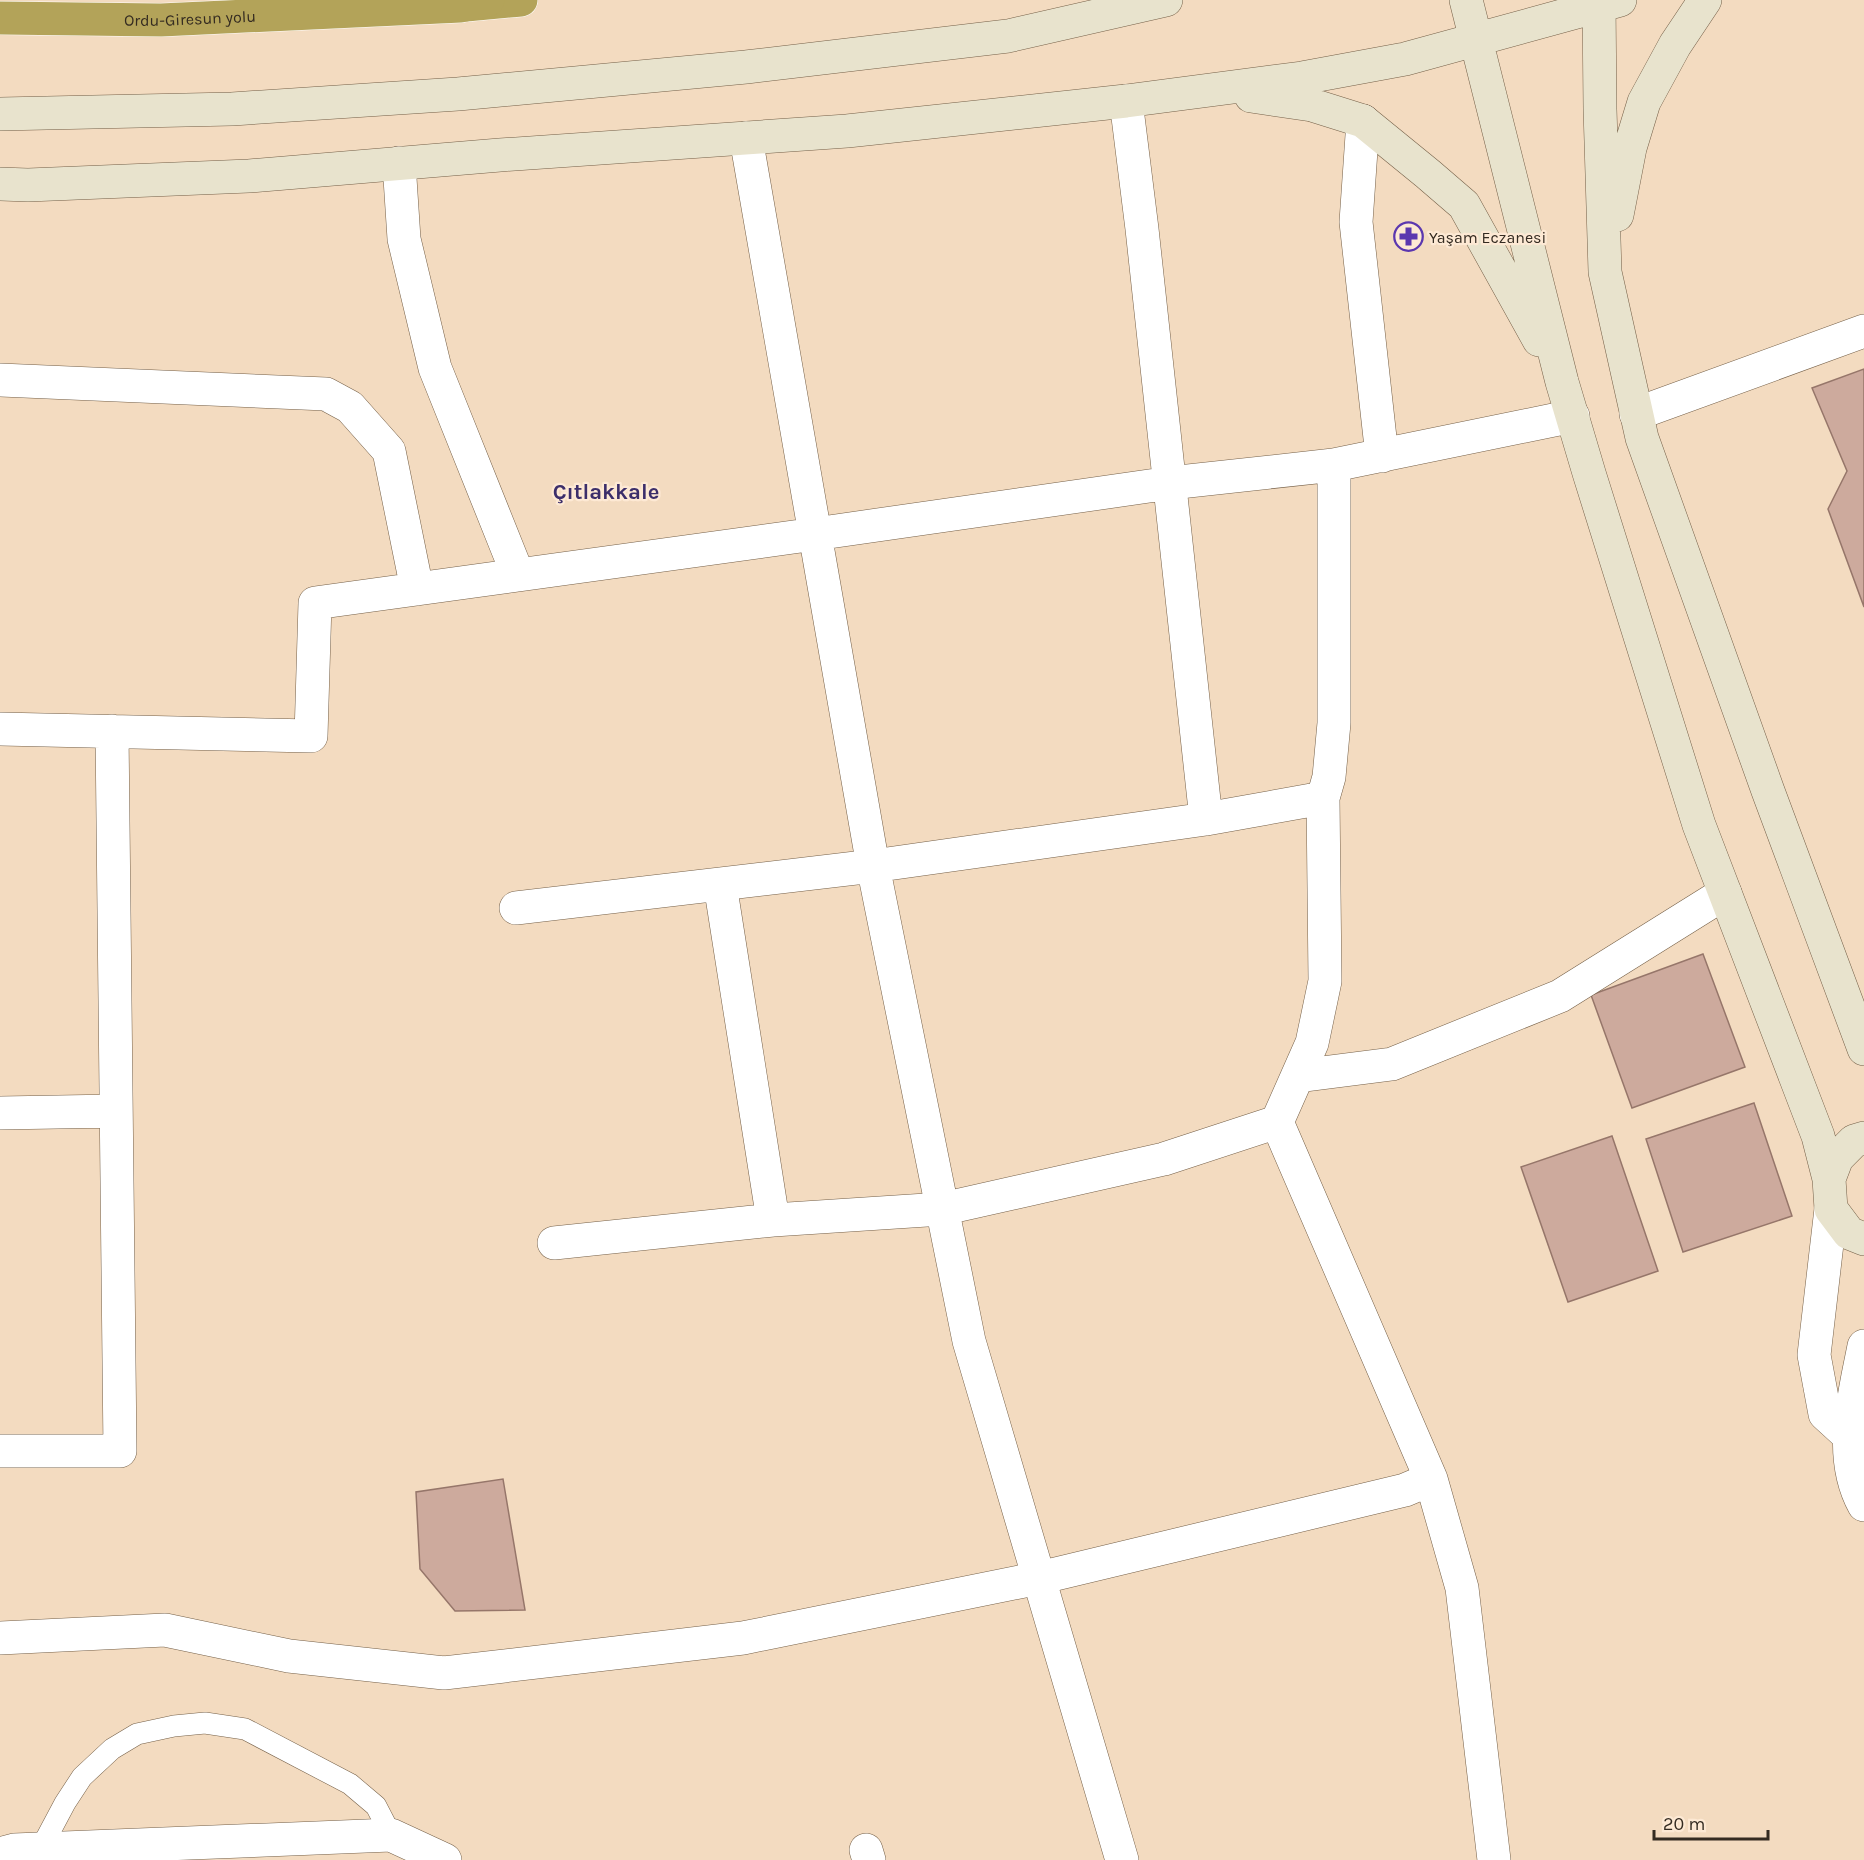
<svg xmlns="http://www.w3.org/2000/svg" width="1864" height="1860" font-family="Karla,sans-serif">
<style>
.building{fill:#cdaa9d;stroke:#96766a;stroke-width:1.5}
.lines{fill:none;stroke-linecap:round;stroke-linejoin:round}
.lane-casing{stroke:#756048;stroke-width:22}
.street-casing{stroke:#756048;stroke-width:34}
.secondary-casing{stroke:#756048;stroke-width:34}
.highway-casing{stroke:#fff;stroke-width:34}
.lane{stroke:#fff;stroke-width:21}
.street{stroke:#fff;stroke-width:33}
.secondary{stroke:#e8e3cd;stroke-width:33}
.highway{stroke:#b3a359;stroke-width:33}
.labels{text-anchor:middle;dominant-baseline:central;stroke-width:4.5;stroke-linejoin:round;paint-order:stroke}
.street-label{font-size:16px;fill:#342b21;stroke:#fde9d4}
.poi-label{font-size:16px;fill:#342b21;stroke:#fde9d4;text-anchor:start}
.district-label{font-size:22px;font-weight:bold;fill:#3c2e6a;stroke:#fde9d4}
</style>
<rect width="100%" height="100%" fill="#f3dbc0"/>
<path class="building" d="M1864,369V607L1828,509L1847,471L1812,388Z
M1703,954L1745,1067L1632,1108L1591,995Z
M1754,1103L1792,1216L1683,1252L1646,1139Z
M1612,1136L1658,1271L1568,1302L1521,1167Z
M503,1479L525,1610L455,1611L420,1569L416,1492Z"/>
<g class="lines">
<defs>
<path id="lane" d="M40,1850L65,1803L82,1777L112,1749L137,1734L174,1726L205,1723L245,1729L350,1784L376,1806L391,1835"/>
<path id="street" d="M1126,101L1142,229L1206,819L1323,798L1329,777L1334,723V465L1573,416
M1363,121L1356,222L1382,456
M399,163L404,239L435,368L518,575
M0,380L326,394L350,407L389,451L417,589
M1636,414L1864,331
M0,729L311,736L315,603L815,534L746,138
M720,884L773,1220
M516,908L873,866L1206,819
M1298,1076L1392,1064L1560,996L1725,893
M0,1113L116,1111
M1277,1122L1312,1043L1325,981L1323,798
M1831,1209L1814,1355L1825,1414L1848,1435
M1864,1346C1854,1398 1837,1456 1864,1505
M0,1451H120L112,731
M1431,1479L1462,1588L1494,1860
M0,1638L165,1630L289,1656L444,1673L743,1638L1039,1578L1405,1490L1431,1479L1277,1122L1164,1159L942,1209L773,1220L554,1243
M866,1850L869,1860
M0,1854L14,1850L391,1835L445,1860
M1122,1860L969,1341L873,866L815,534L1170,483L1334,465"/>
<path id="secondary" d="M1466,0L1562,382L1589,473L1699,825L1818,1136L1829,1179
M1599,0L1600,109L1605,272L1642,438L1768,791L1864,1049
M1251,96L1312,105L1363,121L1428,174L1464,205L1539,340
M0,114L232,109L458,94L746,67L1008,36L1166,0
M0,184L28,185L249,176L500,155L847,131L1126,101L1302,78L1405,59L1620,0
M1617,215L1630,148L1644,102L1675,45L1705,0
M1864,1138L1854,1141L1837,1158L1829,1179L1831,1209L1849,1233L1864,1239"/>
<g id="highway">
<path d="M466,5L521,0"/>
<path id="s1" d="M0,18L161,20L461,6L488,0"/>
</g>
</defs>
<use href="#lane" class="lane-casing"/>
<use href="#street" class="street-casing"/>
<use href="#secondary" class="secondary-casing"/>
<use href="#highway" class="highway-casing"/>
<use href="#lane" class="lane"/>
<use href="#street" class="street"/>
<use href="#secondary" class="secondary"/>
<use href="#highway" class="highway"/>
</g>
<defs>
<symbol id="pharmacy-ring" viewBox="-11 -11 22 22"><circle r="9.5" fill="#fde9d4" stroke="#5b37af" stroke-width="1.5"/><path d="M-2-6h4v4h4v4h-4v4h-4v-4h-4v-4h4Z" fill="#5b37af"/></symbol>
</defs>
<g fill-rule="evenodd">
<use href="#pharmacy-ring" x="1392" y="220" width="33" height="33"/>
</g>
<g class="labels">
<g class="street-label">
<text stroke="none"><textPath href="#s1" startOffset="190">Ordu-Giresun yolu</textPath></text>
</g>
<g class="poi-label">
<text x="1429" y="237">Yaşam Eczanesi</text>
</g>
<g class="district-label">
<text x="606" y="492">Çıtlakkale</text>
</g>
</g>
<path d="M1654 1830v9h114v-9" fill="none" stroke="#342b21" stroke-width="3"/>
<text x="1663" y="1830" font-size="18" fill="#342b21" stroke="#fde9d4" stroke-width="4.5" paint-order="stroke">20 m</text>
</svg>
